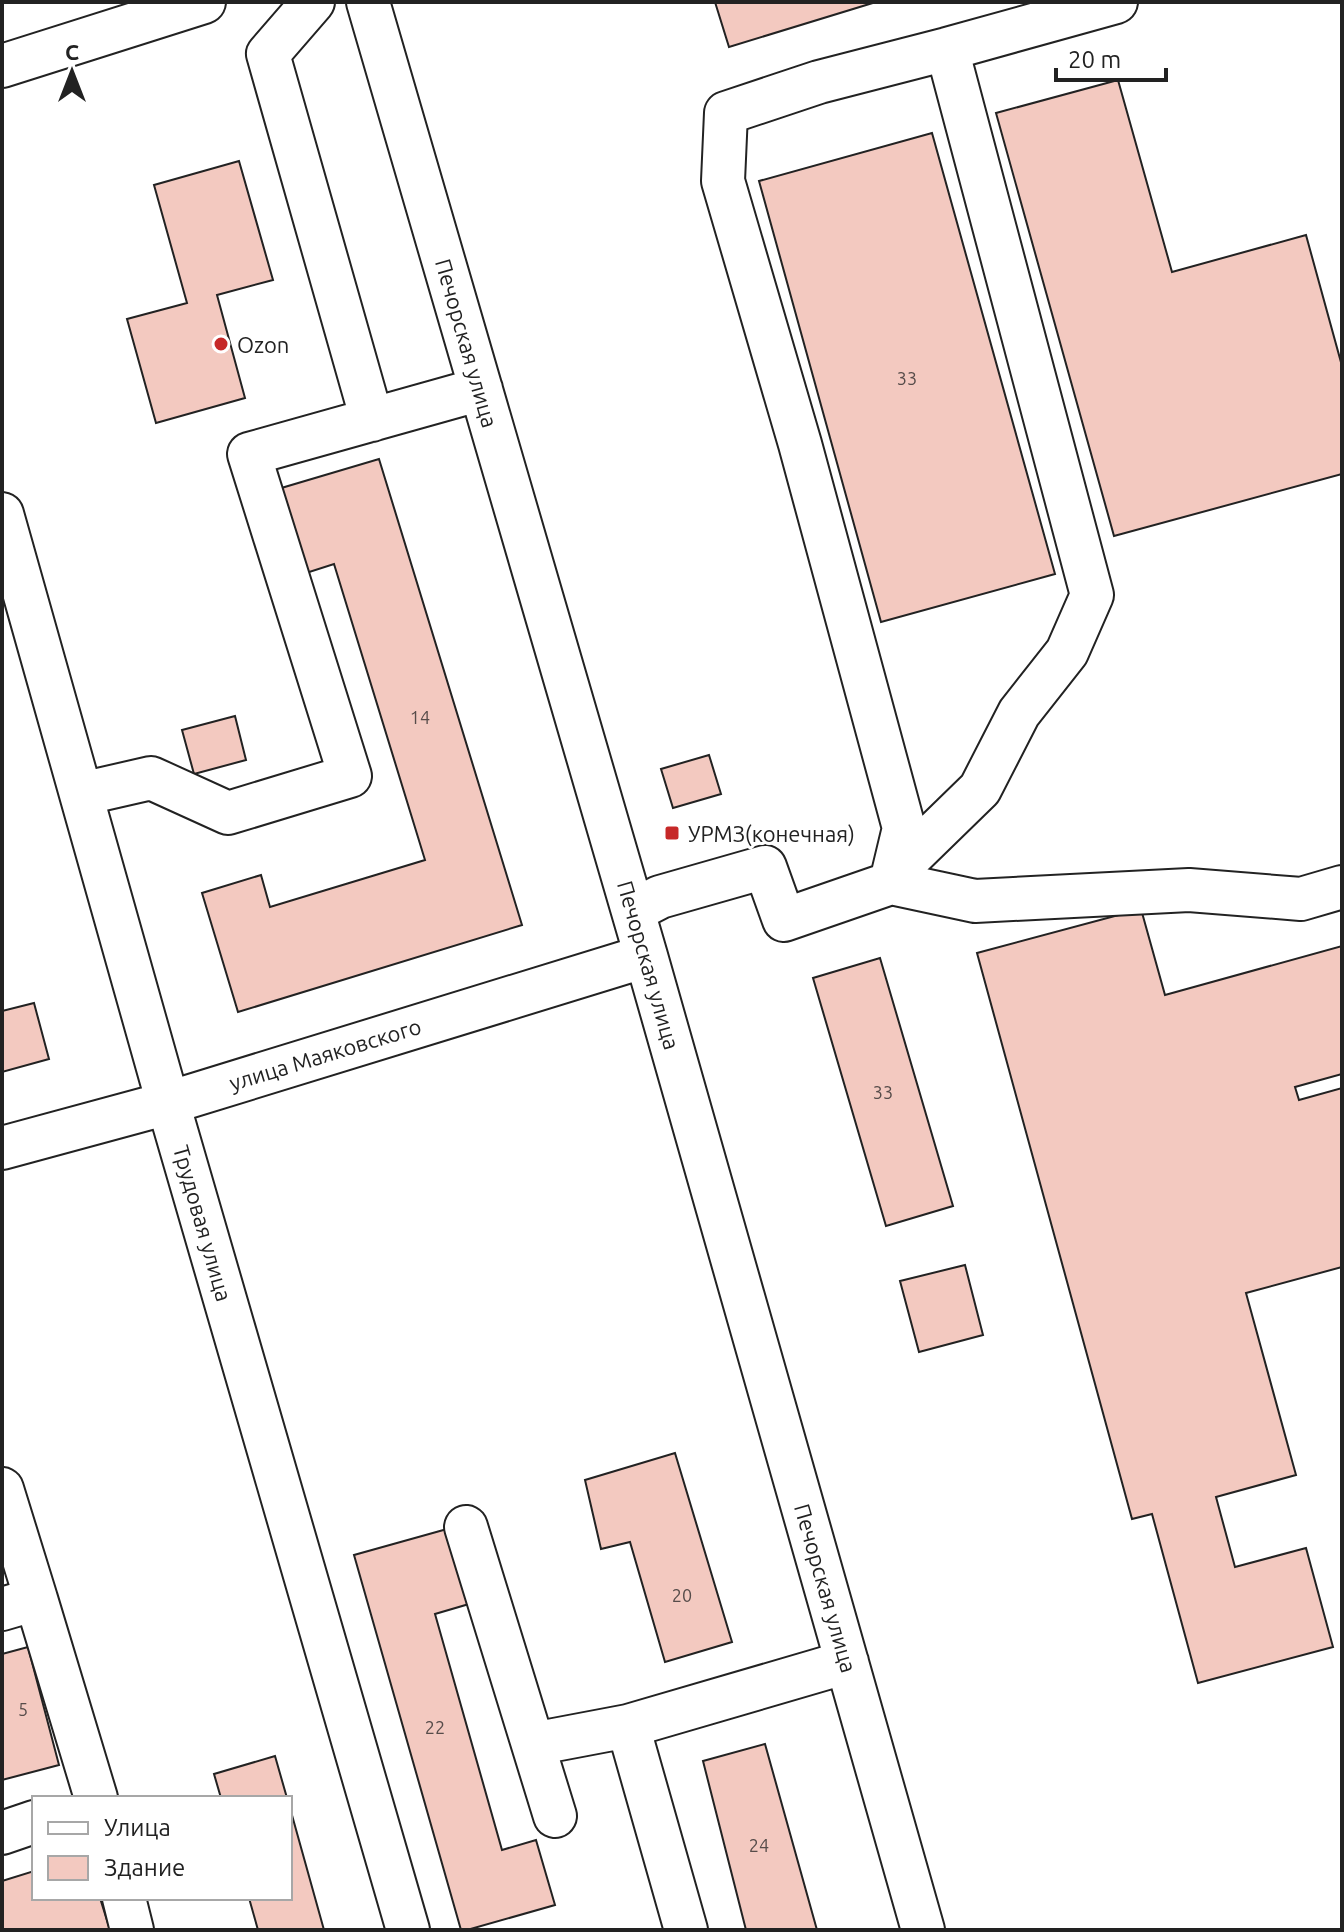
<svg xmlns="http://www.w3.org/2000/svg" width="1344" height="1932" font-family="Ubuntu,sans-serif">
<style>
.building{fill:#f3c9c0;stroke:#222;stroke-width:2}
.lines{fill:none;stroke-linecap:round;stroke-linejoin:round}
.minor-casing{stroke:#222;stroke-width:46}
.minor{stroke:#fff;stroke-width:42}
.poi-dot{fill:#c62828;stroke:#fff;stroke-width:3}
.labels{text-anchor:middle;dominant-baseline:central;stroke-width:6;stroke-linejoin:round;paint-order:stroke}
.number-label{font-size:18px;fill:#564c4a}
.street-label{font-size:22px;fill:#222;stroke:#fff}
.poi-label{font-size:22px;fill:#222;stroke:#fff;text-anchor:start}
</style>
<rect width="100%" height="100%" fill="#fff"/>
<path class="building" d="M715,2H876L729,47Z
M1118,80L1172,272L1306,235L1342,366V474L1114,536L996,113Z
M932,133L1055,574L881,622L759,181Z
M239,161L273,280L217,295L245,398L156,423L127,319L187,303L154,185Z
M379,459L522,925L238,1012L202,893L261,875L270,907L425,860L334,564L303,574L278,489Z
M235,716L246,760L194,774L182,730Z
M709,755L721,794L673,808L661,769Z
M1141,909L1165,995L1342,946V1074L1295,1087L1299,1100L1342,1088V1267L1246,1293L1296,1475L1216,1497L1235,1567L1306,1548L1333,1647L1198,1683L1152,1514L1132,1519L977,953Z
M880,958L953,1206L886,1226L813,978Z
M34,1003L49,1059L2,1072V1011Z
M965,1265L983,1335L919,1352L900,1281Z
M675,1453L732,1642L665,1662L630,1542L601,1549L585,1480Z
M447,1529L469,1604L435,1614L502,1850L536,1840L555,1905L467,1930H461L354,1555Z
M28,1647L59,1765L2,1780V1654Z
M765,1744L817,1930H746L703,1761Z
M275,1756L287,1798H221L214,1774Z
M290,1808L324,1930H258L249,1898H290Z
M34,1871V1898H100L110,1930H2V1881Z"/>
<g class="lines">
<defs>
<path id="minor" d="M313,2L268,54L372,420
M368,2L646,956L923,1930
M2,66L204,2
M2,514L168,1103L408,1930
M81,794L151,778L228,813L350,776L249,454L481,389
M892,878L904,828L800,444L723,181L726,113L819,82L947,49
M891,883L902,865L980,789L1019,713L1067,652L1092,595L947,49L1116,2
M633,911L660,897L765,867L784,920L891,883L975,901L1189,890L1301,899L1342,887
M2,1148L168,1103L646,956
M2,1489L36,1599
M466,1527L555,1816
M2,1609L36,1599L96,1798
M628,1726L686,1930
M533,1744L628,1726L847,1662
M2,1833L34,1822
M124,1898L132,1930"/>
</defs>
<use href="#minor" class="minor-casing"/>
<use href="#minor" class="minor"/>
</g>
<g class="poi-dot">
<circle cx="221" cy="344" r="8"/>
<rect x="664" y="825" width="16" height="16" rx="4"/>
</g>
<g class="labels">
<g class="number-label">
<text x="907" y="378">33</text>
<text x="420" y="717">14</text>
<text x="883" y="1092">33</text>
<text x="682" y="1595">20</text>
<text x="23" y="1709">5</text>
<text x="435" y="1727">22</text>
<text x="759" y="1845">24</text>
</g>
<g class="street-label">
<text transform="translate(467 343) rotate(74)">Печорская улица</text>
<text transform="translate(649 965) rotate(74)">Печорская улица</text>
<text transform="translate(325 1054) rotate(-17)">улица Маяковского</text>
<text transform="translate(203 1223) rotate(74)">Трудовая улица</text>
<text transform="translate(826 1588) rotate(74)">Печорская улица</text>
</g>
<g class="poi-label">
<text x="237" y="344">Ozon</text>
<text x="688" y="833">УРМЗ(конечная)</text>
</g>
</g>
<rect width="1344" height="1932" fill="none" stroke="#222222" stroke-width="8"/>
<rect x="32" y="1796" width="260" height="104" fill="#ffffff" stroke="#a7a7a7" stroke-width="2"/>
<rect x="48" y="1822" width="40" height="12" fill="#ffffff" stroke="#a7a7a7" stroke-width="2"/>
<text x="104" y="1836" font-size="24" fill="#222222">Улица</text>
<rect x="48" y="1856" width="40" height="24" fill="#f3c9c0" stroke="#a7a7a7" stroke-width="2"/>
<text x="104" y="1876" font-size="24" fill="#222222">Здание</text>
<g transform="translate(72 72)" stroke="#ffffff" stroke-width="6" paint-order="stroke">
<path d="M0-6L14 30L0 20L-14 30Z" fill="#222222"/>
<text y="-12" font-size="22" font-weight="bold" text-anchor="middle" fill="#222222">С</text>
</g>
<path d="M1056 68v12h110v-12" fill="none" stroke="#222222" stroke-width="4"/>
<text x="1068" y="68" font-size="24" fill="#222222" stroke="#ffffff" stroke-width="6" paint-order="stroke">20 m</text>
</svg>
